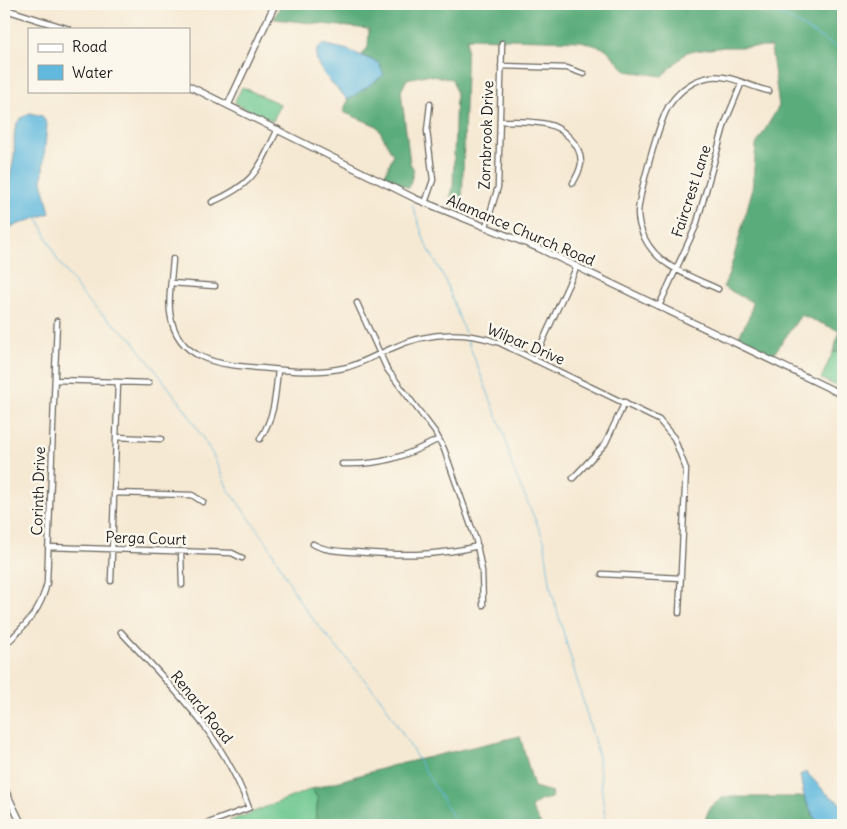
<svg xmlns="http://www.w3.org/2000/svg" width="847" height="829" font-family="Delius,sans-serif">
<style>
.green{fill:#6ec890;stroke:#457256}
.forest{fill:#5aac7a;stroke:#3b644b}
.water{fill:#61b9de;stroke:#3e6a7d}
.lines{fill:none;stroke-linecap:round;stroke-linejoin:round}
.stream{stroke:#61b9de;stroke-width:1}
.street-casing{stroke:#68645c;stroke-width:7}
.secondary-casing{stroke:#68645c;stroke-width:8}
.street{stroke:#fff;stroke-width:4.5}
.secondary{stroke:#fff;stroke-width:5.5}
.labels{text-anchor:middle;dominant-baseline:central;stroke-width:5;stroke-linejoin:round;paint-order:stroke}
.street-label{font-size:15px;fill:#1c1c1c;stroke:#fbf7ec}
</style>
<rect width="100%" height="100%" fill="#fbf7ec"/>
<filter id="ink" filterUnits="userSpaceOnUse"><feTurbulence type="fractalNoise" baseFrequency=".02" numOctaves="2"/><feDisplacementMap in="SourceGraphic" scale="10" xChannelSelector="R" yChannelSelector="G"/><feConvolveMatrix kernelMatrix="1 2 1 2 8 2 1 2 1" color-interpolation-filters="sRGB"/></filter>
<filter id="wash" filterUnits="userSpaceOnUse"><feTurbulence type="fractalNoise" baseFrequency=".0096" numOctaves="4" result="noise"/><feDisplacementMap in="SourceGraphic" scale="20" xChannelSelector="R" yChannelSelector="G"/><feGaussianBlur stdDeviation="1.12" result="paint"/><feColorMatrix in="noise" values="0 0 0 0 0 0 0 0 0 0 0 0 0 0 0 0 0 1.4 0 .05"/><feComposite in="paint" operator="in"/></filter>
<g filter="url(#wash)">
<rect width="100%" height="100%" fill="#f6e9d3"/>
<path class="green" d="M242,87L280,104L273,121L236,104L235,101Z
M833,352H843V389L821,379Z
M312,789L318,799L315,825H220Z"/>
<path class="forest" d="M281,4H843V352H833L840,331L801,315L773,355L738,338L751,313L752,302L723,287L729,274L752,191L756,145L779,106L771,47H724L687,52L662,76L626,71L606,49L581,41L467,38L462,209L449,204L453,187L456,92L452,79L426,75L407,79L401,91L410,163L414,170L409,188L384,177L393,155L377,126L343,112L348,100L384,75L379,63L362,55L368,47L369,29L274,19Z
M520,736L534,787L552,792L551,798L540,801L531,807L541,825H315L318,799L312,789L391,766Z
M724,797H804L818,825H703L710,807Z"/>
<path class="water" d="M323,44L348,50L379,63L384,75L348,100C338,89 301,58 323,44Z
M30,113L42,116L47,124L42,181L50,213L11,227C0,210 11,176 14,157C15,147 13,135 16,126C18,119 24,116 30,113Z
M806,772L826,793L843,805V825H818L804,797L800,775Z"/>
<g class="lines">
<path class="stream" d="M751,4L790,19L843,51
M412,204L425,242L445,280L465,333
M37,216L57,259L81,293L97,310L131,338L185,409L213,455L228,489L268,544L299,600L315,622L382,700L458,825
M466,337L504,434L513,469L544,540L551,589L597,750L606,825"/>
</g>
</g>
<g filter="url(#ink)">
<g class="lines">
<defs>
<path id="street" d="M501,66L567,68L584,74
M500,121C515,121 531,121 546,124C562,127 581,144 581,162C581,170 576,177 573,183
M212,202C256,183 258,169 278,129
M425,203L433,180L427,131L430,104
M486,226L498,187L502,43
M173,259C172,276 168,296 170,312C176,362 222,365 261,368C289,371 320,374 348,367C362,363 376,355 390,349C426,332 463,330 500,343L659,420L674,438L686,469L679,613
M171,283L215,286
M718,289C692,277 659,267 645,239C641,231 638,221 638,213C639,194 660,118 670,104C680,90 693,80 710,77C731,74 749,87 769,91
M357,303L387,369L435,432L444,449L476,540L482,571L483,605
M659,306L696,226L725,123L742,82
M534,360L577,266
M55,380L149,383
M116,437L161,439
M260,439C275,415 275,398 278,370
M342,464C383,465 404,457 439,439
M573,478L605,444L625,402
M115,493L192,495L203,502
M313,544C325,551 340,551 354,552C397,555 435,557 478,546
M48,547L232,553L242,558
M181,552L182,585
M602,574L681,578
M111,581L118,382
M121,632C172,687 223,735 249,808L203,825
M4,646C25,625 40,613 47,583L57,321"/>
<path id="secondary" d="M4,9L68,29
M189,86L416,199L538,248L843,395
M228,105L275,4
M4,788L22,825"/>
</defs>
<use href="#street" class="street-casing"/>
<use href="#secondary" class="secondary-casing"/>
<use href="#street" class="street"/>
<use href="#secondary" class="secondary"/>
</g>
</g>
<g class="labels">
<g class="street-label">
<text transform="translate(486 135) rotate(-88)">Zornbrook Drive</text>
<text transform="translate(691 191) rotate(-72)">Faircrest Lane</text>
<text transform="translate(521 230) rotate(23)">Alamance Church Road</text>
<text transform="translate(526 344) rotate(23)">Wilpar Drive</text>
<text transform="translate(38 491) rotate(-88)">Corinth Drive</text>
<text transform="translate(146 538) rotate(2)">Perga Court</text>
<text transform="translate(202 707) rotate(51)">Renard Road</text>
</g>
</g>
<rect width="847" height="829" fill="none" stroke="#fbf7ec" stroke-width="20"/>
<rect x="28" y="28" width="162" height="65" fill="#fbf7ec" stroke="#a29f99"/>
<rect x="38" y="44" width="25" height="8" fill="#ffffff" stroke="#a29f99"/>
<text x="72" y="52" font-size="15" fill="#1c1c1c">Road</text>
<rect x="38" y="65" width="25" height="15" fill="#61b9de" stroke="#a29f99"/>
<text x="72" y="78" font-size="15" fill="#1c1c1c">Water</text>
</svg>
